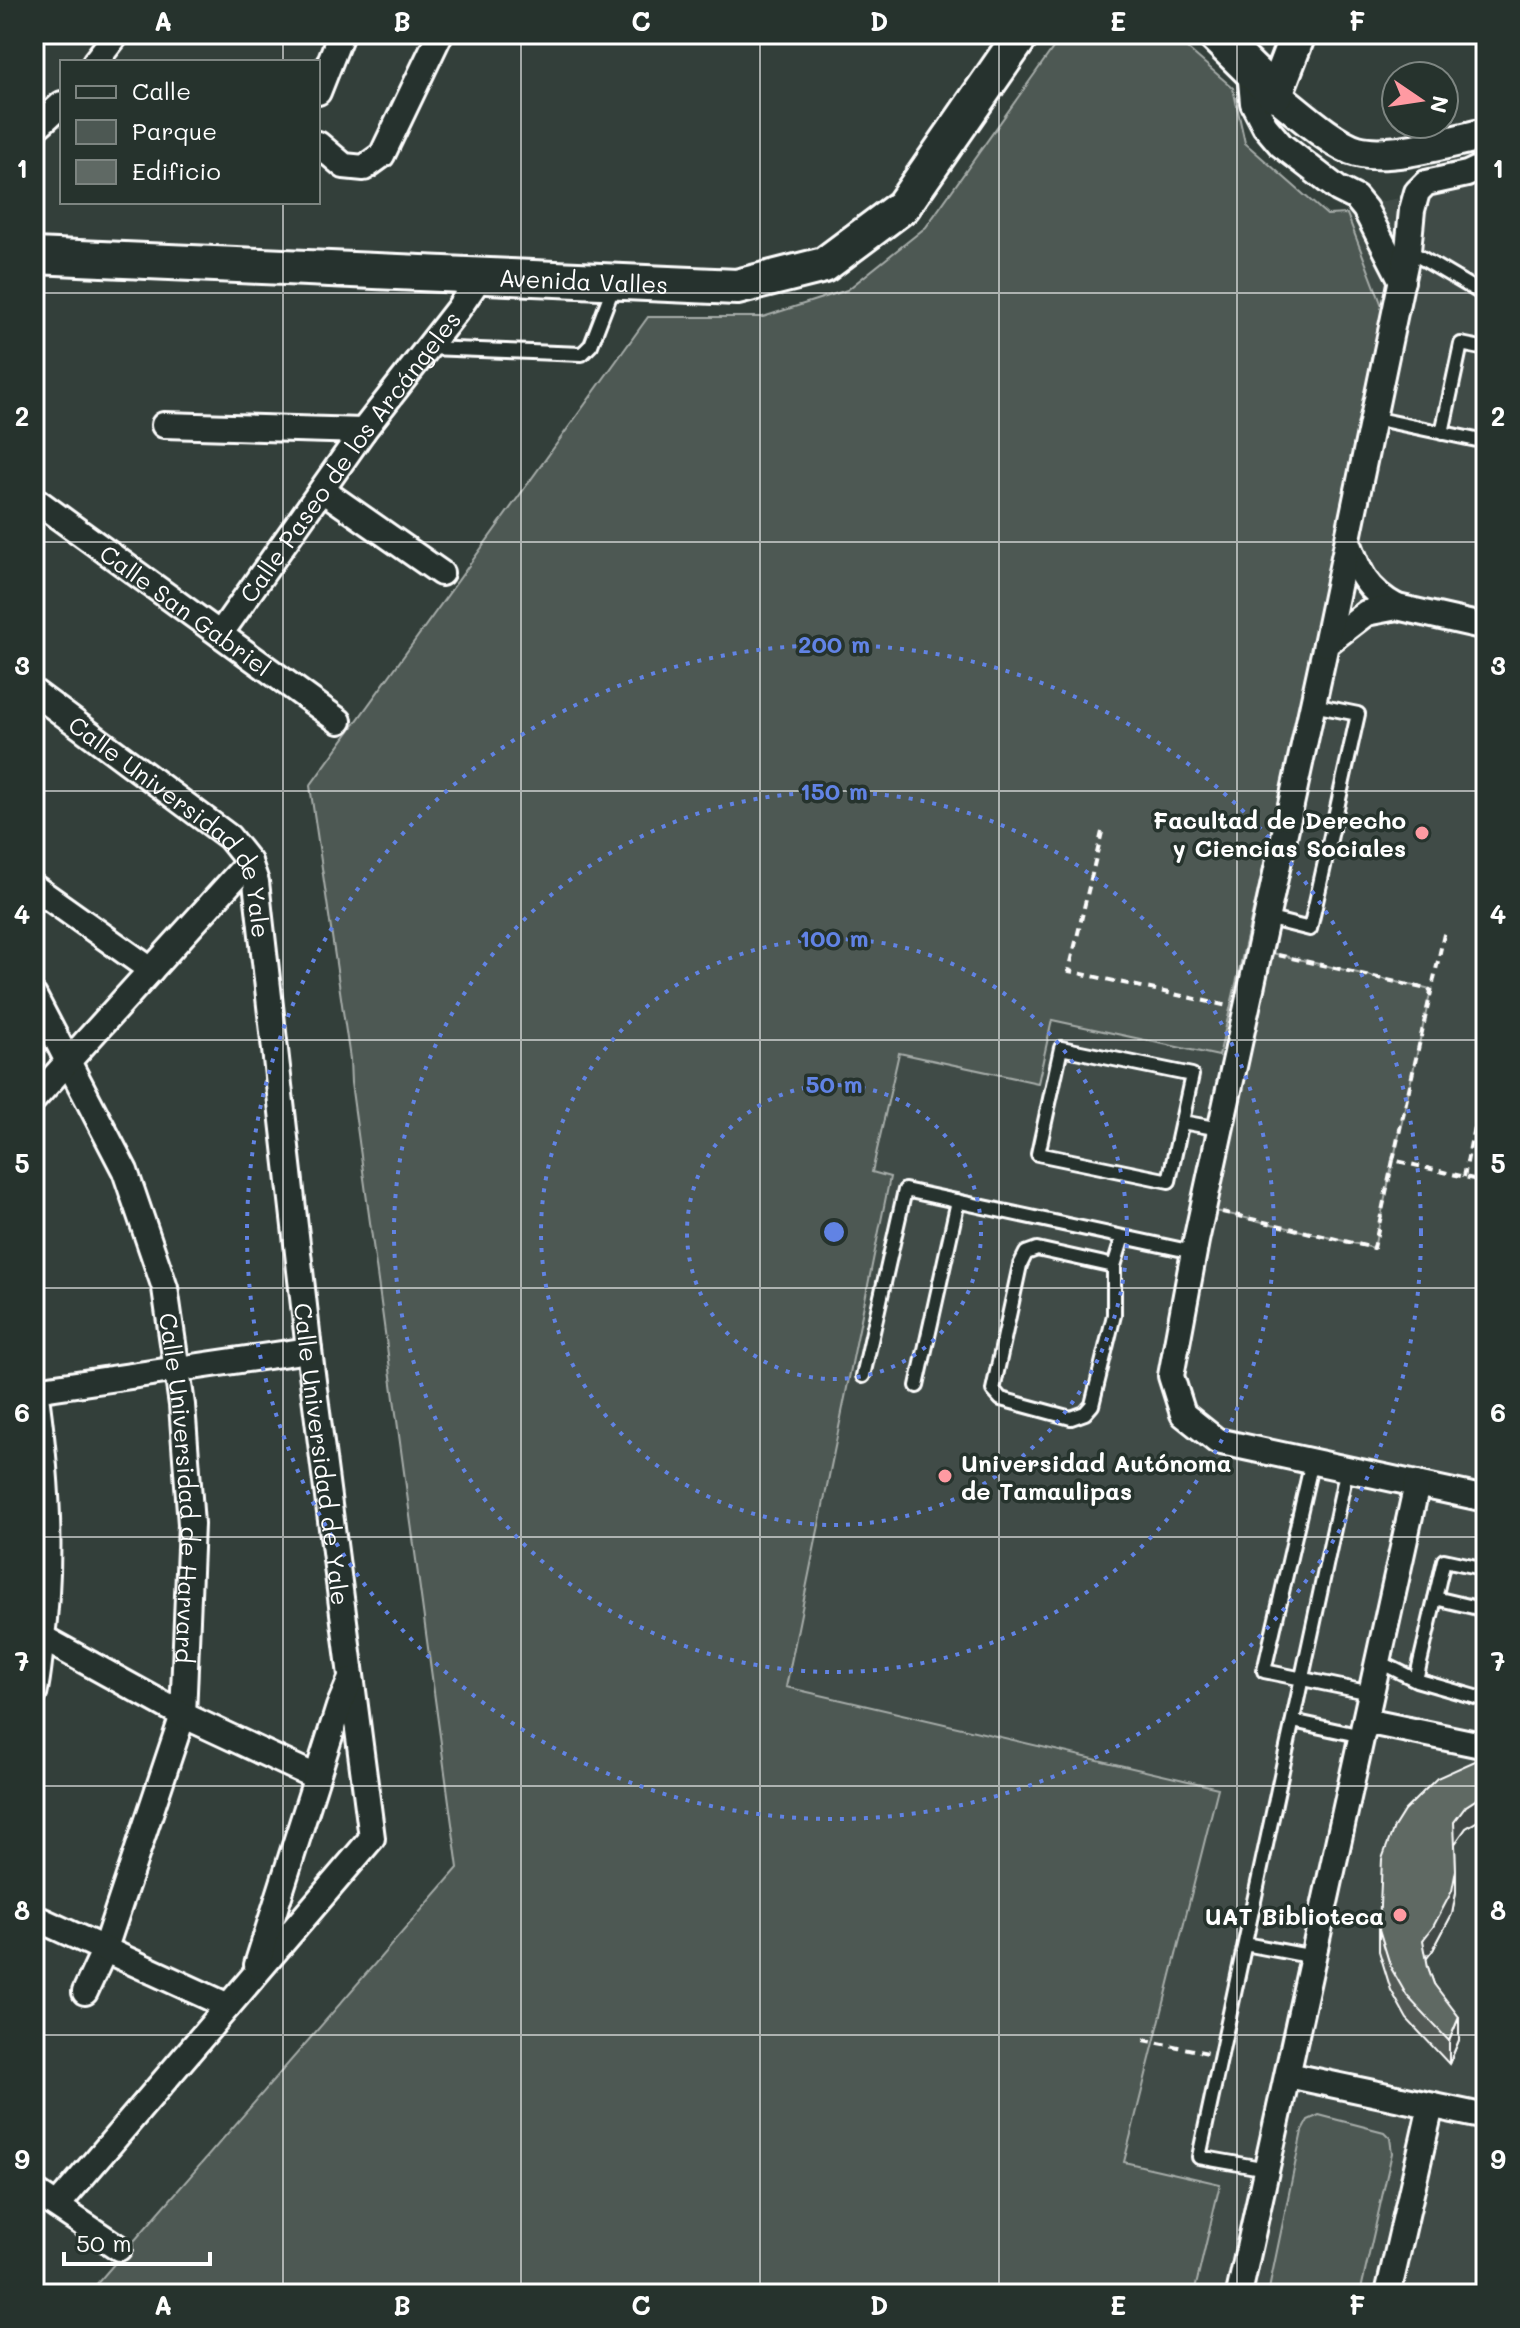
<svg xmlns="http://www.w3.org/2000/svg" width="1520" height="2328" font-family="Mali,sans-serif">
<style>
.built{fill:#404c47}
.green{fill:#4d5853;stroke:#a6aca9;stroke-width:2}
.lines{fill:none;stroke-linecap:round;stroke-linejoin:round}
.service-casing{stroke:#fff;stroke-width:18}
.minor-casing{stroke:#fff;stroke-width:30}
.tertiary-casing{stroke:#fff;stroke-width:36}
.secondary-casing{stroke:#fff;stroke-width:40}
.path{stroke:#fff;stroke-width:4;stroke-dasharray:8 6;stroke-linecap:butt}
.service{stroke:#26332d;stroke-width:12}
.minor{stroke:#26332d;stroke-width:24}
.tertiary{stroke:#26332d;stroke-width:30}
.secondary{stroke:#26332d;stroke-width:34}
.wall{fill:#525a56;stroke:#fff;stroke-width:2}
.shaded-wall{fill:#424a46;stroke:#fff;stroke-width:2}
.building{fill:#5f6964;stroke:#fff;stroke-width:2}
.grid{fill:none;stroke:#fff;stroke-width:2;stroke-opacity:0.55}
.ring{fill:none;stroke:#6183e4;stroke-width:4;stroke-dasharray:4 8}
.poi-dot{fill:#ff9aa2;stroke:#26332d;stroke-width:3}
.labels{text-anchor:middle;dominant-baseline:central;stroke-width:7;stroke-linejoin:round;paint-order:stroke}
.street-label{font-size:24px;fill:#fff;stroke:#26332d}
.poi-label{font-size:24px;font-weight:bold;fill:#fff;stroke:#26332d;text-anchor:end}
.centre{fill:#6183e4;stroke:#26332d;stroke-width:4}
.ring-label{font-size:24px;text-anchor:middle;font-weight:bold;fill:#6183e4;stroke:#26332d;stroke-width:7;stroke-linejoin:round;paint-order:stroke}
.neatline{fill:none;stroke:#fff;stroke-width:3}
.grid-label{font-size:26px;text-anchor:middle;font-weight:bold;fill:#fff}
</style>
<rect width="100%" height="100%" fill="#333f3a"/>
<filter id="ink" filterUnits="userSpaceOnUse"><feTurbulence type="fractalNoise" baseFrequency=".0125" numOctaves="2"/><feDisplacementMap in="SourceGraphic" scale="16" xChannelSelector="R" yChannelSelector="G"/><feConvolveMatrix kernelMatrix="1 2 1 2 8 2 1 2 1" color-interpolation-filters="sRGB"/></filter>
<g filter="url(#ink)">
<path class="built" d="M1063,34H1171L1233,88L1245,143L1328,215L1347,214L1355,206L1486,183V2294H88L458,1868L351,1083L350,1059L311,786L648,317H763L847,290L926,227Z"/>
<path class="green" d="M1063,34H1171L1233,88L1245,143L1327,215L1347,214L1384,311L1312,659L1219,1056L1052,1020L1038,1083L899,1053L872,1172L890,1177L786,1687L1218,1788L1124,2162L1220,2184L1194,2294H88L458,1868L351,1083L350,1059L310,786L648,317H763L847,290L926,227Z
M1259,950L1431,990L1374,1248L1203,1208Z
M1319,2115L1384,2132L1390,2138L1392,2153L1360,2294H1268L1302,2131L1308,2120Z"/>
<g class="lines">
<defs>
<path id="service" d="M1408,250L1486,296
M428,348L582,354L591,345L614,285
M1373,418L1486,442
M1442,433L1461,344L1486,349
M1266,918L1310,929L1358,714L1313,705
M1061,1048L1192,1075L1169,1181L1038,1154Z
M1182,1122L1220,1129
M1114,1266L1037,1249L1026,1253L1020,1265L993,1390L1001,1399L1071,1418L1085,1413L1092,1405L1114,1315V1266L1123,1237
M863,1376L905,1190L1193,1252
M917,1386L958,1201
M1312,1461L1264,1671L1371,1693
M1486,1569L1444,1560L1416,1680L1486,1700
M1435,1598L1486,1610
M1378,1661L1416,1680
M1293,1721L1362,1736
M1245,1944L1314,1957
M1267,2169L1199,2157L1347,1468"/>
<g id="minor">
<path d="M95,62L117,34"/>
<path d="M1250,69L1253,103L1265,126L1281,145L1338,189L1356,198L1365,209L1402,281"/>
<path d="M318,92L341,34"/>
<path d="M34,129L62,104"/>
<path d="M318,144L344,166L364,168L382,155L440,34"/>
<path d="M164,425L363,431"/>
<path d="M322,490L441,573"/>
<path id="s1" d="M34,499L339,721"/>
<path d="M1348,541C1359,573 1366,590 1397,607"/>
<path d="M1486,627L1397,607L1366,613L1326,644L1196,1241L1171,1376L1183,1414L1217,1441L1486,1499"/>
<path id="s2" d="M220,634L363,431L458,309L480,277"/>
<path d="M1326,644L1408,250L1412,210L1417,192L1426,183L1467,174L1486,165"/>
<path id="s3" d="M34,692L229,837L249,862L256,882L309,1350L372,1838L57,2206"/>
<path d="M34,887L151,970"/>
<path id="s4" d="M34,996L125,1171L165,1288L182,1405L191,1524L183,1715L104,1951L85,1992"/>
<path d="M34,1099L249,862"/>
<path d="M34,1382C47,1470 53,1557 41,1645C39,1661 38,1678 34,1694"/>
<path d="M35,1390L309,1350"/>
<path d="M34,1633L183,1715L316,1777"/>
<path d="M1365,1721L1486,1746"/>
<path d="M34,1917L228,2006"/>
<path d="M257,1965L339,1707L350,1681"/>
<path d="M1288,2075L1486,2117"/>
<path d="M34,2191L119,2248"/>
<path d="M1239,2294L1417,1484"/>
<path d="M1388,2294L1431,2106"/>
</g>
<path id="tertiary" d="M1275,94C1296,110 1332,144 1357,151C1390,160 1451,141 1486,134"/>
<g id="secondary">
<path d="M1214,34L1275,94L1298,34"/>
<path id="s5" d="M34,256L737,287L824,265L903,206L1022,34"/>
</g>
</defs>
<use href="#service" class="service-casing"/>
<use href="#minor" class="minor-casing"/>
<use href="#tertiary" class="tertiary-casing"/>
<use href="#secondary" class="secondary-casing"/>
<path class="path" d="M1102,832L1069,971L1228,1006
M1278,955L1431,990
M1393,1160L1445,930
M1464,1177L1474,1127
M1222,1212L1374,1248L1393,1160L1486,1182
M1144,2040L1208,2053"/>
<use href="#service" class="service"/>
<use href="#minor" class="minor"/>
<use href="#tertiary" class="tertiary"/>
<use href="#secondary" class="secondary"/>
</g>
<path class="wall" d="M1486,1757V1816L1466,1828L1455,1843L1456,1893L1452,1914L1433,1950L1426,1959L1428,1967L1434,1984L1459,2040L1449,2064L1407,2019L1391,1990L1379,1951V1929Z"/>
<path class="shaded-wall" d="M1486,1793V1816L1466,1828L1454,1845V1822L1466,1806Z
M1456,1870V1893L1452,1914L1433,1950L1423,1963V1940Z
M1459,2017V2040L1449,2064V2041Z"/>
<path class="building" d="M1484,1757H1486V1793L1466,1806L1454,1822L1456,1870L1452,1891L1433,1927L1423,1940L1428,1967L1434,1984L1459,2017L1449,2041L1407,1996L1391,1968L1379,1929L1382,1859L1394,1827L1404,1811L1437,1778Z"/>
</g>
<path class="grid" d="M283,34V62M521,34V2294M760,34V2294M999,34V2294M1237,34V2294M283,202V2294M34,293H1486M34,542H1486M34,791H1486M34,1040H1486M34,1288H1486M34,1537H1486M34,1786H1486M34,2035H1486"/>
<g class="ring">
<circle cx="834" cy="1232" r="147"/>
<circle cx="834" cy="1232" r="293"/>
<circle cx="834" cy="1232" r="440"/>
<circle cx="834" cy="1232" r="587"/>
</g>
<g class="poi-dot">
<circle cx="1422" cy="833" r="8"/>
<circle cx="945" cy="1476" r="8"/>
<circle cx="1400" cy="1915" r="8"/>
</g>
<g class="labels">
<g class="street-label">
<text stroke="none"><textPath href="#s5" startOffset="550">Avenida Valles</textPath></text>
<text stroke="none"><textPath href="#s2" startOffset="220">Calle Paseo de los Arcángeles</textPath></text>
<text stroke="none"><textPath href="#s1" startOffset="188">Calle San Gabriel</textPath></text>
<text stroke="none"><textPath href="#s3" startOffset="200">Calle Universidad de Yale</textPath></text>
<text stroke="none"><textPath href="#s3" startOffset="872">Calle Universidad de Yale</textPath></text>
<text stroke="none"><textPath href="#s4" startOffset="522">Calle Universidad de Harvard</textPath></text>
</g>
<g class="poi-label">
<text x="1406" y="819">Facultad de Derecho<tspan x="1406" dy="28">y Ciencias Sociales</tspan></text>
<text x="961" y="1462" text-anchor="start">Universidad Autónoma<tspan x="961" dy="28">de Tamaulipas</tspan></text>
<text x="1384" y="1915">UAT Biblioteca</text>
</g>
</g>
<circle cx="834" cy="1232" r="12" class="centre"/>
<g class="ring-label">
<text x="834" y="653">200 m</text>
<text x="834" y="800">150 m</text>
<text x="834" y="947">100 m</text>
<text x="834" y="1093">50 m</text>
</g>
<rect width="1520" height="2328" fill="none" stroke="#26332d" stroke-width="88"/>
<rect x="60" y="60" width="260" height="144" fill="#26332d" stroke="#7d8581" stroke-width="2"/>
<rect x="76" y="86" width="40" height="12" fill="#26332d" stroke="#7d8581" stroke-width="2"/>
<text x="132" y="100" font-size="24" fill="#ffffff">Calle</text>
<rect x="76" y="120" width="40" height="24" fill="#4d5853" stroke="#7d8581" stroke-width="2"/>
<text x="132" y="140" font-size="24" fill="#ffffff">Parque</text>
<rect x="76" y="160" width="40" height="24" fill="#5f6964" stroke="#7d8581" stroke-width="2"/>
<text x="132" y="180" font-size="24" fill="#ffffff">Edificio</text>
<g transform="translate(1420 100) rotate(103)"><circle r="38" fill="#26332d" stroke="#7d8581" stroke-width="2"/>
<path d="M0-6L14 30L0 20L-14 30Z" fill="#ff9aa2"/>
<text y="-12" font-size="22" font-weight="bold" text-anchor="middle" fill="#ffffff">N</text>
</g>
<path d="M64 2252v12h146v-12" fill="none" stroke="#ffffff" stroke-width="4"/>
<text x="76" y="2252" font-size="24" fill="#ffffff" stroke="#26332d" stroke-width="6" paint-order="stroke">50 m</text>
<rect x="44" y="44" width="1432" height="2240" class="neatline"/>
<g class="grid-label">
<text x="163" y="31">A</text>
<text x="402" y="31">B</text>
<text x="641" y="31">C</text>
<text x="879" y="31">D</text>
<text x="1118" y="31">E</text>
<text x="1357" y="31">F</text>
<text x="22" y="178">1</text>
<text x="1498" y="178">1</text>
<text x="22" y="426">2</text>
<text x="1498" y="426">2</text>
<text x="22" y="675">3</text>
<text x="1498" y="675">3</text>
<text x="22" y="924">4</text>
<text x="1498" y="924">4</text>
<text x="22" y="1173">5</text>
<text x="1498" y="1173">5</text>
<text x="22" y="1422">6</text>
<text x="1498" y="1422">6</text>
<text x="22" y="1671">7</text>
<text x="1498" y="1671">7</text>
<text x="22" y="1920">8</text>
<text x="1498" y="1920">8</text>
<text x="22" y="2169">9</text>
<text x="1498" y="2169">9</text>
<text x="163" y="2315">A</text>
<text x="402" y="2315">B</text>
<text x="641" y="2315">C</text>
<text x="879" y="2315">D</text>
<text x="1118" y="2315">E</text>
<text x="1357" y="2315">F</text>
</g>
</svg>
